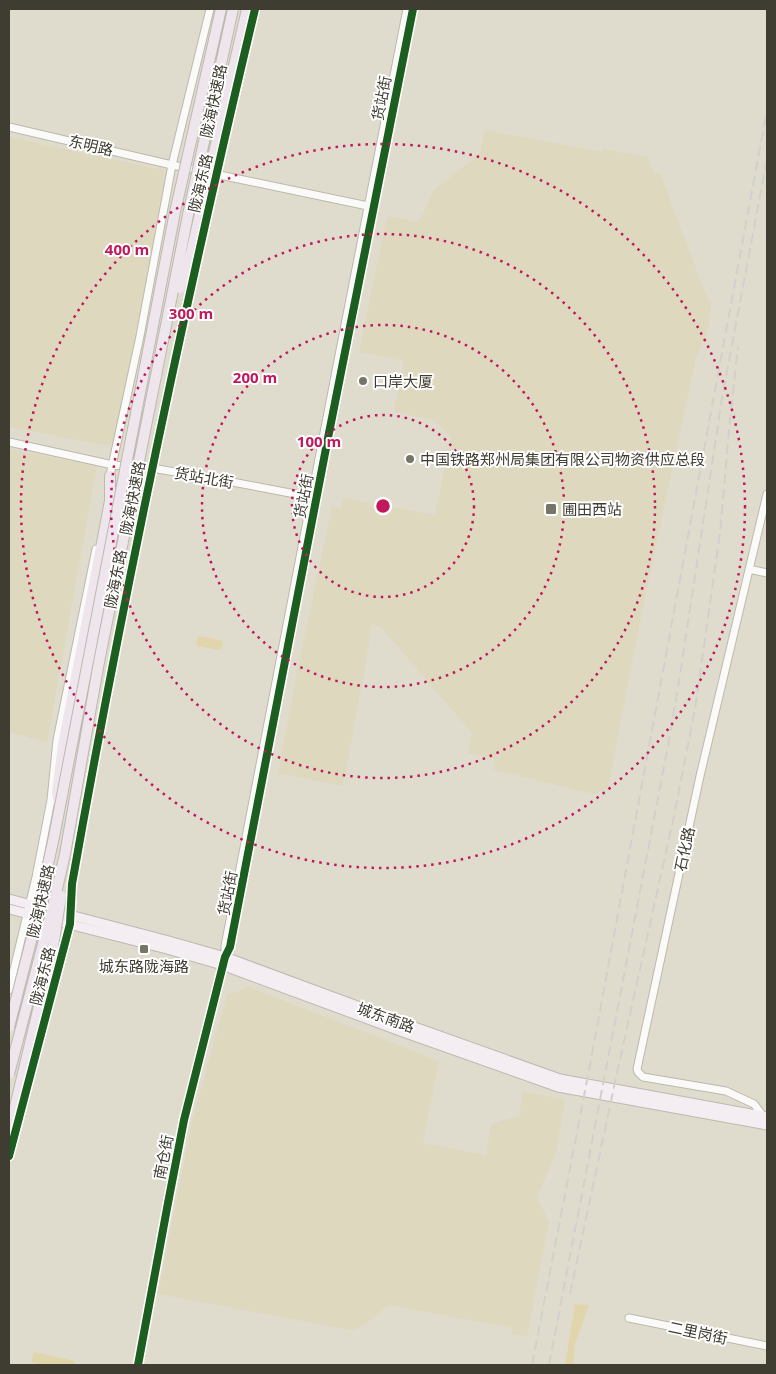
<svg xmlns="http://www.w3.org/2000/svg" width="776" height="1374" font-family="'Open Sans','Noto Sans SC',sans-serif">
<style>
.built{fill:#ded8be}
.green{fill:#e1d5ab}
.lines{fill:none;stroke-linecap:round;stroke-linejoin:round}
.minor-casing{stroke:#bcb8ad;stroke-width:9}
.major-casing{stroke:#bcb9b1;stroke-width:11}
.highway-casing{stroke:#bcb9b1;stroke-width:12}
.minor{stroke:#fafaf8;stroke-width:7}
.major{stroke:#f4edf1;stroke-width:9}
.highway{stroke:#efe5ec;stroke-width:10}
.rail{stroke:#d2d0cb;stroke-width:2;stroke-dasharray:10 5;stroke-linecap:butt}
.highway-bridge-casing{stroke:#bcb9b1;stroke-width:12;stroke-linecap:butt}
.highway-bridge{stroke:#efe5ec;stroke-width:10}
.cycleway-casing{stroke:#fff;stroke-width:11}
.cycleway{stroke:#1b5e20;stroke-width:8}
.ring{fill:none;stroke:#c2185b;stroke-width:2.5;stroke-dasharray:2.5 5}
.poi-dot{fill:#777468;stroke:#fff;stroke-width:2}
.labels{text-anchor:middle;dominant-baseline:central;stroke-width:4;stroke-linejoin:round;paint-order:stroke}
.street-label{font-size:15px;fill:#3f3c31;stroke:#fff}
.poi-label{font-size:15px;fill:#3f3c31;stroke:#fff;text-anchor:start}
.centre{fill:#c2185b;stroke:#fff;stroke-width:2.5}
.ring-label{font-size:15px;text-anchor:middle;font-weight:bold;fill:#c2185b;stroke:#fff;stroke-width:4;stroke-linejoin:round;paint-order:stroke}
</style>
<rect width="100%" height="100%" fill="#e0dccd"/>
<path class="built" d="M485,130L602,152L603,149L648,157L654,174L660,173L708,300L712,301L707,334L696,358L642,612L608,788L594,794L493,770L495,759L468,753L472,733L380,626L372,625L363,679L343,786L278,773L298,666L332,507L341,509L343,498L435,515L451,437L434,420L394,412L404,361L359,352L387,216L417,222L424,212L433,191L480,153Z
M9,137L168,171L117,439L114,443L109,445H103L9,427Z
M9,449L97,466L47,742L9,732Z
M249,987L439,1061L423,1143L486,1155L491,1124L519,1116L523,1091L565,1100L556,1153L537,1197L549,1222L527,1337L512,1334V1328L389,1305L362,1326L356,1329L350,1330L158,1294L192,1121L227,995Z"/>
<path class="green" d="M198,636L220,640L223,642L222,649L218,650L198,646L196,644Z
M575,1304L589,1305L575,1344L573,1365H565Z
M34,1352L74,1361L75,1365H45L31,1362Z"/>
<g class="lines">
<defs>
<path id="minor" d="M9,127L172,165L368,206
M9,442L113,465L152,468L227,481L311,497
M109,480L140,336L172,165L210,9
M749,569L767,573
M225,957V946C285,634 345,321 407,9
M9,990L36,877L51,800L57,740L96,549
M763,1116L754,1104L726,1091L643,1077L638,1072L637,1069L700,776L767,494
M9,1156L70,924L72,884C124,591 186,299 255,9
M629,1318L767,1346
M138,1365L168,1203L184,1120L225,957L230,947L327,443L413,9"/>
<path id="major" d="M9,899L169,941L225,957L406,1024L560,1079L767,1117
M9,909L167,949L222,965L403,1032L558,1087L767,1125"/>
<path id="highway" d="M59,805L57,792L63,745L110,501V476"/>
</defs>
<use href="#minor" class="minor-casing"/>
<use href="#major" class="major-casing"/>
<use href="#highway" class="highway-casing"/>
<use href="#minor" class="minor"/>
<use href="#major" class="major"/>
<use href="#highway" class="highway"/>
<path class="rail" d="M570,1294L617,1073L674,816L695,709L720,533L730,419L738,347
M532,1365L589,1070L767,110
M549,1365L668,746L680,675L722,398L767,159"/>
<defs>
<path id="highway-bridge" d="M180,288L191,253L247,9
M9,1027L32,937L54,837L175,212L221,9
M9,1074L54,902L65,854L99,662L188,215L233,9
M9,1132L53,947L61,896"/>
</defs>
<use href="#highway-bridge" class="highway-bridge-casing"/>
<use href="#highway-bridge" class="highway-bridge"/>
<defs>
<path id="cycleway" d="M9,1156L70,924L72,884C124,591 186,299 255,9
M138,1365L168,1203L184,1120L225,957L230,947L327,443L413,9"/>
</defs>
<use href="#cycleway" class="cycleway-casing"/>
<use href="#cycleway" class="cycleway"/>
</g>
<g class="ring">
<circle cx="383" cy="506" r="91"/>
<circle cx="383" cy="506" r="181"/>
<circle cx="383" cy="506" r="272"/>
<circle cx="383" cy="506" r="362"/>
</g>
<g class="poi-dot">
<circle cx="363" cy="381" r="5"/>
<circle cx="410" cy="459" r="5"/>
<rect x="545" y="503" width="12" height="12" rx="2.5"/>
<rect x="139" y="944" width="10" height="10" rx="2.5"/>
</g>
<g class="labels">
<g class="street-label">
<text transform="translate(381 98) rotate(-79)">货站街</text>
<text transform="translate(213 101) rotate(-78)">陇海快速路</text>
<text transform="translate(91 145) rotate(13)">东明路</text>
<text transform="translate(200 183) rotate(-77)">陇海东路</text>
<text transform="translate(204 477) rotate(10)">货站北街</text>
<text transform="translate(303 496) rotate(-79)">货站街</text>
<text transform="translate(132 498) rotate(-79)">陇海快速路</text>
<text transform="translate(115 579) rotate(-79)">陇海东路</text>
<text transform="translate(684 849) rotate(-78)">石化路</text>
<text transform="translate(227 893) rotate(-79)">货站街</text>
<text transform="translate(40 901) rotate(-77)">陇海快速路</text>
<text transform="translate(42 976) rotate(-76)">陇海东路</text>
<text transform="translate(386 1017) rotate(20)">城东南路</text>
<text transform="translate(163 1157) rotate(-79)">南仓街</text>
<text transform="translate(698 1332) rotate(12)">二里岗街</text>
</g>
<g class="poi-label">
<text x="373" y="381">口岸大厦</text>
<text x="420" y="459">中国铁路郑州局集团有限公司物资供应总段</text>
<text x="562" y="509">圃田西站</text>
<text x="144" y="966" text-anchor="middle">城东路陇海路</text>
</g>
</g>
<circle cx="383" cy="506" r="8" class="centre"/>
<g class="ring-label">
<text x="127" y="255">400 m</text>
<text x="191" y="319">300 m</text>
<text x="255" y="383">200 m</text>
<text x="319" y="447">100 m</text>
</g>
<rect width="776" height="1374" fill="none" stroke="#3f3c31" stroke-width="20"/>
</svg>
